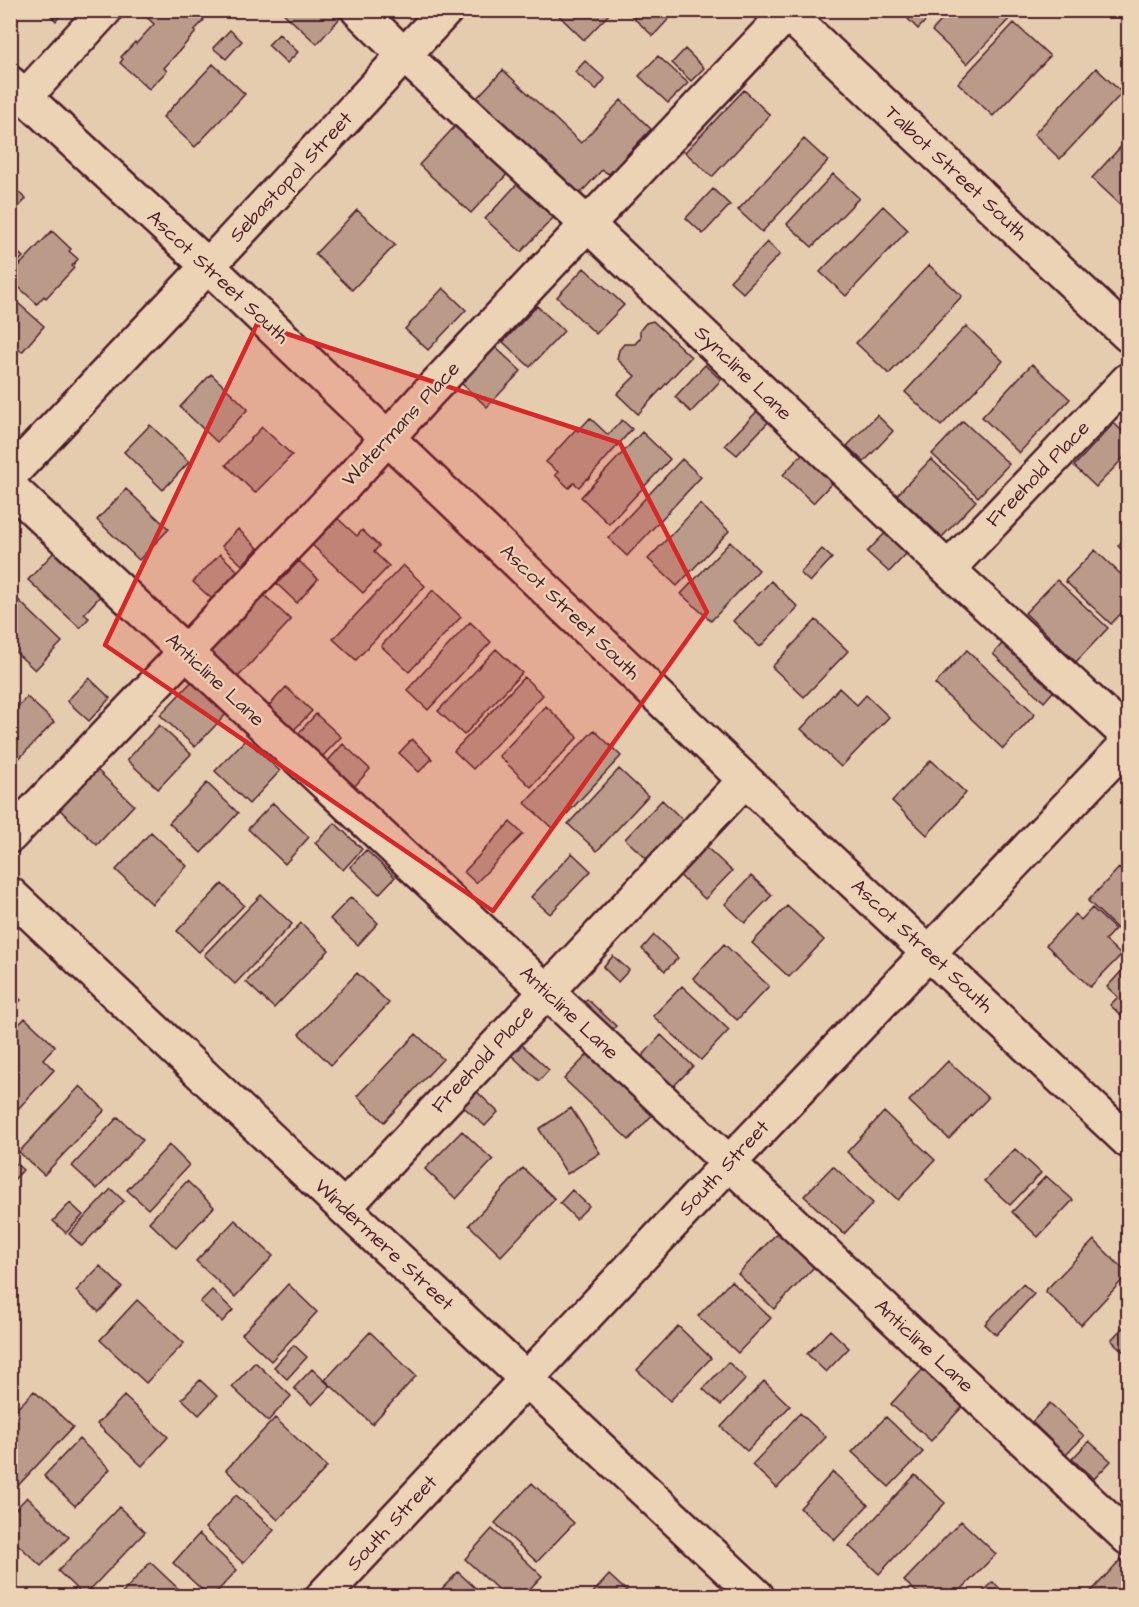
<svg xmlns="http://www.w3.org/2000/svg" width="1139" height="1607" font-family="'Architects Daughter',sans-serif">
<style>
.building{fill:#ba9b8a;stroke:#4a1f2b;stroke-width:1.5}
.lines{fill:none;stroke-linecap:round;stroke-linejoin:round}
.minor-casing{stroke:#4a1f2b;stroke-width:38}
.minor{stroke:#edd3b5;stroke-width:33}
.marked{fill:#d62828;fill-opacity:0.2;stroke:#d62828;stroke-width:4.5;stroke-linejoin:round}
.labels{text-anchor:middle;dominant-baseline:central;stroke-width:4.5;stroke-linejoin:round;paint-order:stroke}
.street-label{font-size:20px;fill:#4a1f2b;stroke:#edd3b5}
</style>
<rect width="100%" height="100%" fill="#e6ccaf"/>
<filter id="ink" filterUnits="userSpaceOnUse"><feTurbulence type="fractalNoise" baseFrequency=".0167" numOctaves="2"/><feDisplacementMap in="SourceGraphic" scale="12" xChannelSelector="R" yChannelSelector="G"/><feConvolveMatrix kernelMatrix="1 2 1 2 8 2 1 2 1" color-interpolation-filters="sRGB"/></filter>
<g filter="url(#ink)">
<path class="building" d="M45,10H65L56,21Z
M139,10H193L204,20L194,31L196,32L164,68L167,71L149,89L120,63L123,59L121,57L135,42L136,44L154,24Z
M280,10H337L341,17L317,44Z
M553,10H611L612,11L584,40Z
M625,10H677L653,36Z
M899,10H936L918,29Z
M951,10H1005L1011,17L967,64L932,31Z
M1118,10H1128V20Z
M1014,23L1050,56L993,116L958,83Z
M230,30L242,41L226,59L213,48Z
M279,34L298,52L287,63L268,45Z
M685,49L704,68L691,81L672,63Z
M658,56L688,83L668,103L639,76Z
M585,61L605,79L596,90L575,72Z
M213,64L245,94L195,147L163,117Z
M1096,68L1122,93L1060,159L1034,134Z
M503,70L581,143L621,100L651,129L609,174L602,170L576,198L474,101Z
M744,90L770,115L712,177L685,152Z
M459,122L510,171L471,213L419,165Z
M804,139L828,161L762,232L738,210Z
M1128,139V205L1125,209L1092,178Z
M833,174L859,198L812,247L787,224Z
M519,182L555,216L521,252L485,219Z
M10,185L26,199L10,216Z
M713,189L730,205L703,234L686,218Z
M883,206L908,230L846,296L820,272Z
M357,210L395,245L352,290L315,254Z
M52,231L71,249L69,251L78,259L72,266L74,268L46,298L44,296L37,304L10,279V275Z
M767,242L780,254L743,293L730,281Z
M10,245L23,257L18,262L21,264L10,275Z
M929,265L962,296L889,374L856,343Z
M584,268L624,305L596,334L557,297Z
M10,279L17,285L10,292Z
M443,288L466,310L428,350L405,329Z
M10,296L44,326L22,352L10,342Z
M537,306L564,331L530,367L503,342Z
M653,321L691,357L638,414L617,394L635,376L617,359L619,350L624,344H635L640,338V330L646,323Z
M966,326L1003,361L941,426L905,392Z
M495,347L521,371L487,407L461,383Z
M1032,364L1070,399L1019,453L982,417Z
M705,365L721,380L691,412L675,397Z
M211,374L248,409L217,442L180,407Z
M763,405L774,416L737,455L725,445Z
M877,415L893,431L864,462L847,446Z
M590,418L608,435L622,420L632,429L588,479L587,478L579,487L574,483L569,488L555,475L558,472L546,462L576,429L578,431Z
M963,421L1009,464L978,497L932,454Z
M1114,423L1128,437V453L1096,487L1074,466Z
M150,425L189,462L163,490L124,452Z
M262,427L292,455L255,493L226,465Z
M642,432L670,459L609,524L581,497Z
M803,453L833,482L813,503L783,475Z
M682,459L701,477L627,556L608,538Z
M931,459L976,501L942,537L897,495Z
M126,489L169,529L139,560L97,520Z
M700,504L729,531L677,586L648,559Z
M336,517L357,536L362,530L379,546L374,552L389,566L363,593L311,544Z
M238,529L258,548L242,565L222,546Z
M887,531L909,551L889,572L867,552Z
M1128,534V556L1118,546Z
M730,542L759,570L711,621L681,594Z
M822,549L832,558L810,582L800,573Z
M56,550L103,593L84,614L89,618L80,628L28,580Z
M1095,550L1128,581V606L1111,624L1065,581Z
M220,554L239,572L213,600L193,582Z
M299,561L318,579L297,603L277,584Z
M403,565L425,586L356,660L333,639Z
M1057,580L1108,628L1076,662L1025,613Z
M771,581L798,607L760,647L733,621Z
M433,590L461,617L409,672L381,646Z
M11,593L62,642L35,670L10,647Z
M264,595L291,620L237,678L210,652Z
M816,620L848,651L804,697L772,667Z
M470,622L491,642L428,710L407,690Z
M1008,637L1059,685L1044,702L993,654Z
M496,649L522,673L464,735L438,711Z
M967,650L1035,714L1003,749L935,684Z
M196,677L230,710L195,747L160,715Z
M524,677L543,695L473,769L454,751Z
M89,678L110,698L89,721L67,701Z
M286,687L312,711L292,732L266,709Z
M839,688L857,705L866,695L889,717L841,767L801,729Z
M27,697L54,722L10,768V715Z
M546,706L578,737L531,787L499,756Z
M316,714L341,737L320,759L296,736Z
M159,725L191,754L158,789L127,760Z
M594,730L621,756L553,829L525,803Z
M246,739L280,771L249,804L215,771Z
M412,739L432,759L419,772L399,753Z
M343,744L370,769L353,788L326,763Z
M931,760L966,793L927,835L892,801Z
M96,769L134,805L97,845L59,809Z
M619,769L648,796L597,851L568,824Z
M207,783L238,813L201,853L169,823Z
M662,800L684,821L648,860L625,839Z
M273,803L309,837L285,864L248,829Z
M510,822L523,834L476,883L464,872Z
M335,823L362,849L343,870L315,843Z
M151,832L187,866L152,904L116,870Z
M702,843L732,871L705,899L675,871Z
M366,850L395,877L379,894L350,867Z
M572,853L591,871L550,914L531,897Z
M1119,868L1125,874L1128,870V939L1088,901Z
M751,876L772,895L745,923L725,904Z
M222,884L244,905L199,952L177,931Z
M261,895L292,924L235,984L204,955Z
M351,897L378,923L358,945L330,919Z
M787,906L824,940L789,977L752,943Z
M1092,908L1115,929L1105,940L1121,955L1090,987L1046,945L1075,914L1081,920Z
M301,923L329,950L274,1008L246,982Z
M654,935L678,958L665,971L642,949Z
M724,944L769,986L737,1020L693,978Z
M613,956L629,970L618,982L603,967Z
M1128,964V1022L1110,1005L1118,997L1107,987Z
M357,973L389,1003L331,1065L299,1034Z
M682,986L729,1030L701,1060L653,1016Z
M10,990L21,1000L10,1012Z
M587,999L616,1026L608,1034L580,1007Z
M25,1018L55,1046L43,1059L54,1070L17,1110L10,1104V1034Z
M416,1034L443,1059L384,1122L357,1096Z
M661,1035L693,1066L669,1091L638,1061Z
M520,1043L549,1070L539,1081L509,1053Z
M591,1051L655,1112L629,1140L564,1079Z
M948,1061L988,1098L949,1139L909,1101Z
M80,1086L105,1110L44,1175L19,1152Z
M472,1087L498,1112L485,1126L458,1102Z
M571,1108L600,1153L567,1174L539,1129Z
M884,1112L935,1160L898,1200L847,1152Z
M118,1117L143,1140L97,1189L72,1166Z
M462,1131L493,1160L456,1199L425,1169Z
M169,1145L189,1165L148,1209L127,1190Z
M1015,1149L1041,1173L1010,1205L984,1181Z
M10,1158L23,1170L10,1184Z
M833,1166L873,1203L844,1234L804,1196Z
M523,1168L555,1199L501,1256L469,1225Z
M1046,1176L1073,1200L1038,1237L1012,1212Z
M187,1181L214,1207L176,1248L149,1222Z
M111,1189L124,1201L82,1246L69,1234Z
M572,1190L589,1206L576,1219L560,1203Z
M70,1203L83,1215L66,1233L53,1221Z
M235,1220L273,1256L235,1297L196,1261Z
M780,1230L816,1265L774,1309L738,1274Z
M1094,1240L1128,1274L1081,1325L1045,1291Z
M100,1266L122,1287L99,1312L76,1291Z
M731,1281L771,1318L738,1353L698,1316Z
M288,1284L317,1312L271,1361L242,1334Z
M1023,1284L1034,1294L996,1335L985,1324Z
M212,1290L233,1310L222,1322L200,1302Z
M137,1300L184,1343L146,1383L100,1340Z
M1128,1322V1356L1111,1340Z
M678,1326L711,1358L670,1401L637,1370Z
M830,1330L849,1348L826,1372L807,1354Z
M370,1332L416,1376L372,1424L325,1380Z
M294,1345L307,1357L287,1379L274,1367Z
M255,1362L291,1396L268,1421L232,1387Z
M728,1362L746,1379L721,1405L703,1389Z
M312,1369L330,1386L312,1405L294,1388Z
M923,1369L963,1406L931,1441L891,1404Z
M200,1380L217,1396L199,1415L182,1399Z
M764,1381L790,1406L747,1451L721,1427Z
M34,1391L73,1427L10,1494V1416Z
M124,1396L168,1437L142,1466L97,1424Z
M1128,1397V1410L1122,1404Z
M1050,1403L1084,1436L1066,1455L1032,1422Z
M800,1413L826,1437L777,1488L752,1465Z
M886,1417L923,1452L889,1487L852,1452Z
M275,1418L327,1467L278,1520L226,1470Z
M79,1439L110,1469L75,1506L44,1476Z
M1089,1441L1111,1461L1094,1479L1072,1459Z
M833,1472L868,1505L835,1540L800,1508Z
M915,1475L945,1503L879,1574L849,1546Z
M532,1483L574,1523L537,1562L495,1523Z
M236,1495L274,1530L243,1563L205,1528Z
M27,1497L69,1537L41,1566L10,1537V1515Z
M119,1507L145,1532L84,1596L58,1571Z
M961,1521L996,1554L955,1596H921L904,1581Z
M492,1529L542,1576L523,1596H505L465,1559Z
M199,1534L237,1570L213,1596H209L173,1563Z
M1121,1559L1128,1566V1593L1125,1596H1087Z
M150,1562L186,1596H120Z
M458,1572L484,1596H435Z
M609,1575L632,1596H590Z
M993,1582L1008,1596H979Z"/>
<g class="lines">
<defs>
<path id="minor" d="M358,10L404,55L588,225L948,569L1128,736
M784,10L1128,335
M10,83L208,266L745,780L1128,1141
M25,97L105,10
M10,475L208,266L446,10
M10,487L1128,1538
M948,569L1128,380
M10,836L344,486L428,393L790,10
M10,894L757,1596
M344,1208L745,780
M323,1596L729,1163L1128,743"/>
</defs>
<use href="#minor" class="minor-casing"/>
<use href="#minor" class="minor"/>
</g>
</g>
<path class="marked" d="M257,324L620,443L707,612L493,911L105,645Z"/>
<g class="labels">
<g class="street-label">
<text transform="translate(956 173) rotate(43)">Talbot Street South</text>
<text transform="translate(291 177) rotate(-47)">Sebastopol Street</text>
<text transform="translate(218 277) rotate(43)">Ascot Street South</text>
<text transform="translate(743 373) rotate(44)">Syncline Lane</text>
<text transform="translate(401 424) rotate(-47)">Watermans Place</text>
<text transform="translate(1038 474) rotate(-46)">Freehold Place</text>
<text transform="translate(570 612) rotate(44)">Ascot Street South</text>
<text transform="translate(215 680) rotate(43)">Anticline Lane</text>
<text transform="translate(922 946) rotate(43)">Ascot Street South</text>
<text transform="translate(569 1013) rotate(43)">Anticline Lane</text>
<text transform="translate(483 1059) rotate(-47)">Freehold Place</text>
<text transform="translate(724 1168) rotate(-47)">South Street</text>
<text transform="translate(384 1245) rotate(43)">Windermere Street</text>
<text transform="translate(924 1346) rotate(43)">Anticline Lane</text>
<text transform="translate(392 1523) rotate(-47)">South Street</text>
</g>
</g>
<rect width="1139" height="1607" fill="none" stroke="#edd3b5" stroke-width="36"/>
<rect x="18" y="18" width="1103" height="1571" fill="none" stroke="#4a1f2b" stroke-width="2" filter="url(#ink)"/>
</svg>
